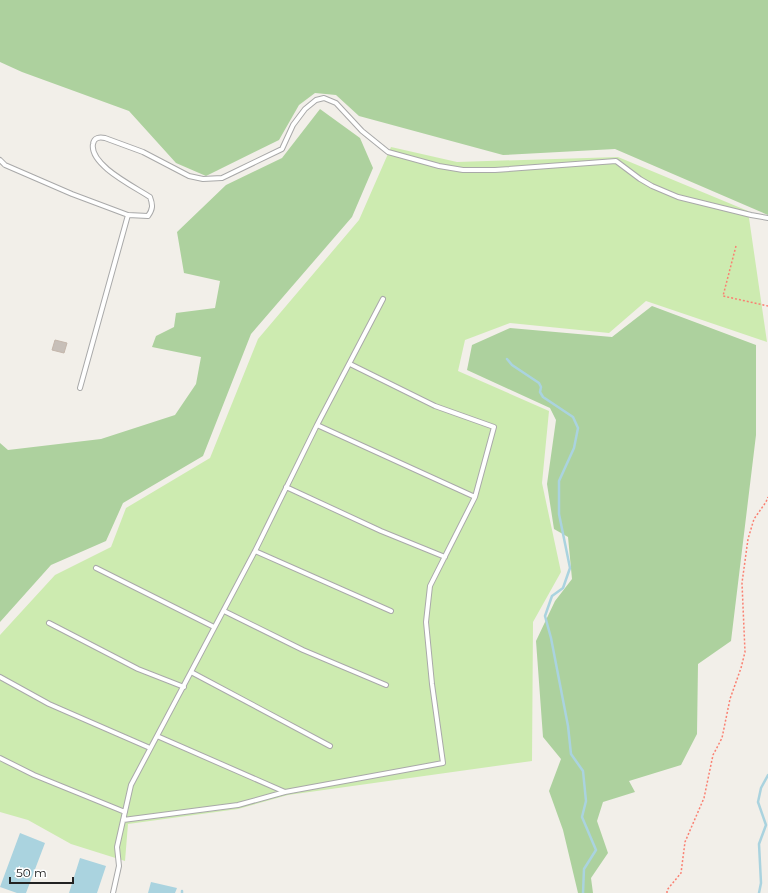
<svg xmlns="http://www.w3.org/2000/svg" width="768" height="893" font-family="Montserrat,sans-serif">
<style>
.grass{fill:#cdebb0}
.forest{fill:#add19e}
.water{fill:#aad3df}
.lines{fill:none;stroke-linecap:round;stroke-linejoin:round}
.stream{stroke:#aad3df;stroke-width:2.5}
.building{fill:#c7bfb8;stroke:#c4b6ab}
.lane-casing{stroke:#a9a9a9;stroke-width:6}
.path{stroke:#fa8072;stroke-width:1.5;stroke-dasharray:2 2;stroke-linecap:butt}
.lane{stroke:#fff;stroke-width:4}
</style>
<rect width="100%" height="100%" fill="#f2efe9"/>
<path class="grass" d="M391,147L457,162L618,157L748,211L767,342L646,301L609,333L510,323L465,340L458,371L549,411L542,483L561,572L533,622L532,761L288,795L238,809L128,824L125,861L71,844L28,820L0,812V635L55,575L111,547L126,508L210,458L258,339L359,220Z"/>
<path class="forest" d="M0,0H768V215L615,149L503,155L359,116L336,95L315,93L299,105L279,140L206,176L176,163L129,111L22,72L0,62Z
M320,109L360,138L373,168L352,217L251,334L203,456L123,503L106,541L51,565L0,622V443L8,450L101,439L175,415L196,384L201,357L152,347L156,336L174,327L176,313L215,308L220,281L184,273L177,232L226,185L282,158Z
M652,306L756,345V435L731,641L698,664L697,734L681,765L629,781L635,792L603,802L597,821L608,853L591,878L593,893H578L563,830L549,791L561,759L543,737L536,641L555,601L572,579L568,537L554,529L547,484L556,420L550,408L467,370L472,345L510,328L612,337Z"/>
<path class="water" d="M20,833L45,843L26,893H17L0,887Z
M80,858L106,866L97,893H69Z
M151,882L177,888L175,893H148Z"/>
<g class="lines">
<path class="stream" d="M507,359L512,365L539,383L541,387L540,392L543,397L573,417L578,428L574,448L559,481V514L570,568L563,588L552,596L545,616L551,638L568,726L571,754L583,771L586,801L582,817L596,850L584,869L583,893
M182,891V893
M759,893L761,883L759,844L766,825L758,802L761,788L768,775"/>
</g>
<path class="building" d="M55,340L67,343L64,353L52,350Z"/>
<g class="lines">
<defs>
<path id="lane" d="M0,160L5,165L72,194L128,215
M80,388L128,215L148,216C153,209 153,205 150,197C135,187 89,165 93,144C94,137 100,137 105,138L143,152L189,176L203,179L222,178L282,149L293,125L305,109L316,100L324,98L336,103L362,131L388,152L439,166L463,170H495L616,161L640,179L652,186L678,197L751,215L768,218
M317,425L475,497
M286,487L381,531L445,557
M255,551L391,611
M96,568L214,627
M224,611L303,650L386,685
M49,623L138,669L184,687
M191,672L330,746
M0,677L49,704L150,748
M157,736L285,792
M0,758L34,775L125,812
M123,820L238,805L285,792L443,763L432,684L426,622L430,586L475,497L494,427L435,406L350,364
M113,893L119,866L117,847L131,785L255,551L317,425L383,299"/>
</defs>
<use href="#lane" class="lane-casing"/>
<path class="path" d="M736,246L723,296L768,306
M667,893V890L681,873L685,842L704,798L713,755L722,738L730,699L741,668L745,652L742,583L748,539L754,519L766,502L768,497"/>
<use href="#lane" class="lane"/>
</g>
<path d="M10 877v6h63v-6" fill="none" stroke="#222222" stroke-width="2"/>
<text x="16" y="877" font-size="12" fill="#222222" stroke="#ffffff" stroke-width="3" paint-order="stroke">50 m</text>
</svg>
